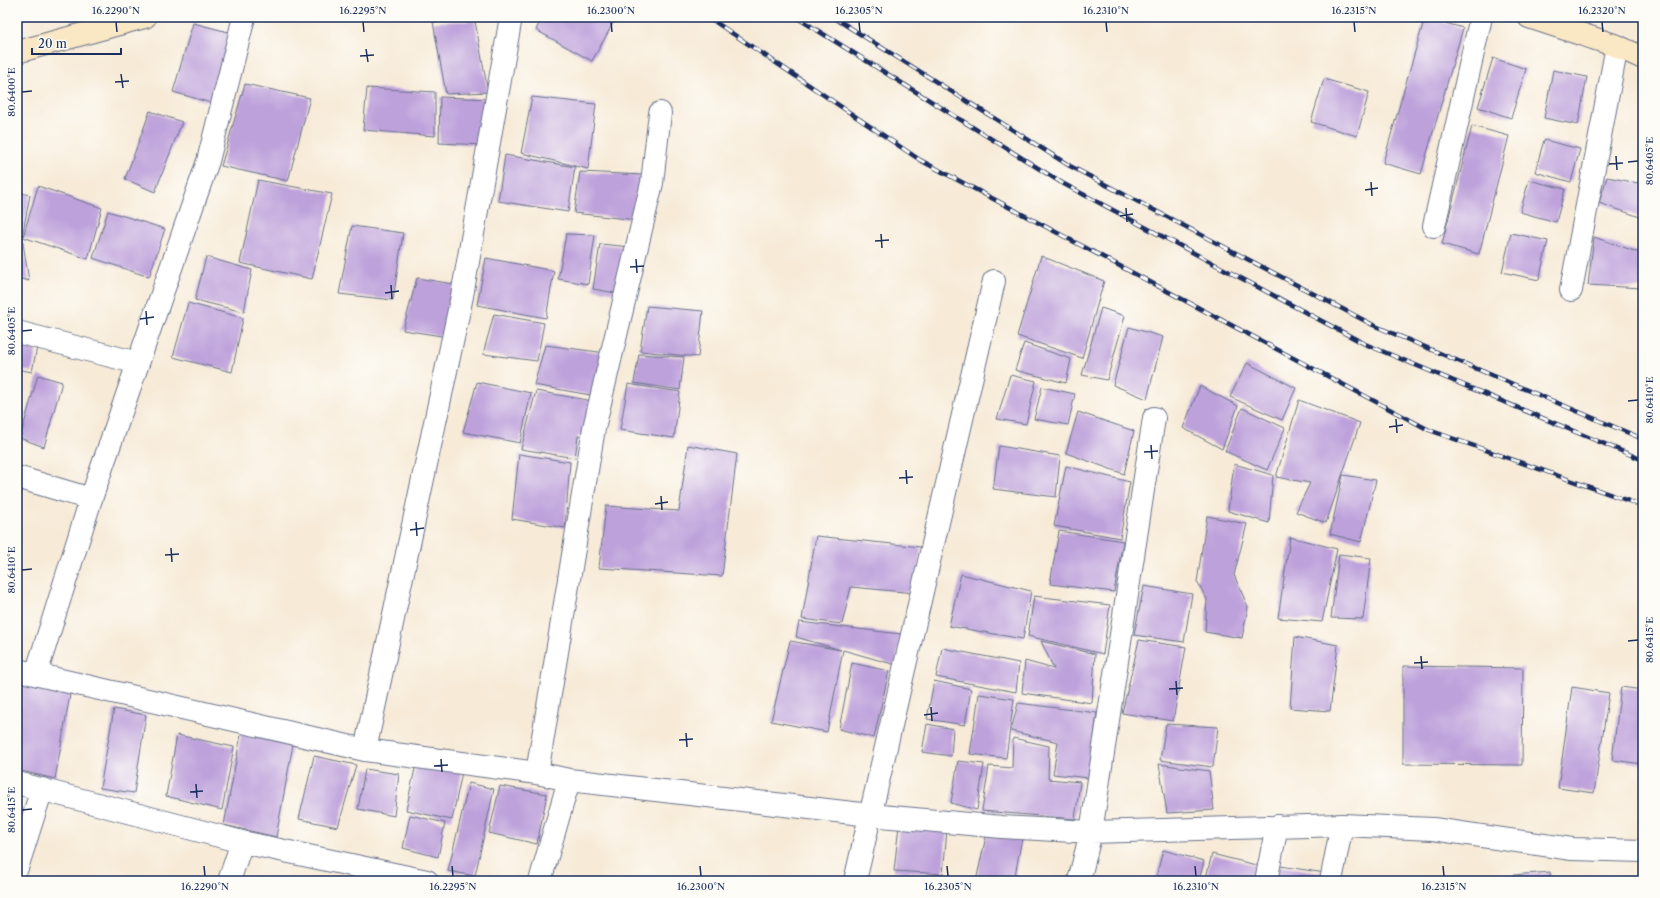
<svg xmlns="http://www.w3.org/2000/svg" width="1660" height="898" font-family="'Libre Caslon Text',serif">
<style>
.building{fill:#bda1db}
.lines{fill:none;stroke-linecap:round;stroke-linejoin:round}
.minor-casing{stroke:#687189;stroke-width:24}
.secondary-casing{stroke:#687189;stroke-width:24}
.minor{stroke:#fff;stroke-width:22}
.secondary{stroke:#fae7c3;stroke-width:22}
.rail-casing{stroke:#1b2f5e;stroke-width:4.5}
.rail{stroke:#fdfcf7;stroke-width:3;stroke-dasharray:9;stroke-linecap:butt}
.ticks{fill:none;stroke:#1b2f5e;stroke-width:1.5}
.neatline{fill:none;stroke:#1b2f5e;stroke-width:1.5}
.ticks-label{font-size:10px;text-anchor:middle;fill:#1b2f5e}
</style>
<rect width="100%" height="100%" fill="#fdfcf7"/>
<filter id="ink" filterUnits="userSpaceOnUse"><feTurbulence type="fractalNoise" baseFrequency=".025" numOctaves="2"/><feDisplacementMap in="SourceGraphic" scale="8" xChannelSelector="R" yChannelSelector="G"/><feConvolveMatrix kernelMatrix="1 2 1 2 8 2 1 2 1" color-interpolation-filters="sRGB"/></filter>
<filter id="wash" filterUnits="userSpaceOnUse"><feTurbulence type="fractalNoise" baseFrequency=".012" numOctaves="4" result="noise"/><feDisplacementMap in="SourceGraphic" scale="16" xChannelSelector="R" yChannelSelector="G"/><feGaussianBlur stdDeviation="0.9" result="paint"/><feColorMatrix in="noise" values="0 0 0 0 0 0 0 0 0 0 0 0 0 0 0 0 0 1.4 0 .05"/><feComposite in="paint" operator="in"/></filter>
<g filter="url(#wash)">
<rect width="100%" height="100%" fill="#f7ebd8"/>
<g id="blocks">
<path class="building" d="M542,17H614L616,18L592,61L536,30Z
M1425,17L1463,28L1421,174L1383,163Z
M475,21L488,92L446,94L433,22Z
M193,23L232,33L215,104L173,92Z
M1493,58L1526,69L1511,118L1478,107Z
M1553,70L1587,77L1578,125L1544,118Z
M1324,79L1369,92L1357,136L1311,122Z
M245,84L310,98L288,181L221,166Z
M367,88L435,92V136L363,130Z
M440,97L490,99L483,145L439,143Z
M532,97L596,104L588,169L521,153Z
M150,111L182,122L155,192L125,179Z
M1472,126L1509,136L1479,254L1442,244Z
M1544,140L1580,149L1571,182L1535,172Z
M505,155L575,167L568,212L498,201Z
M580,172L642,175L636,220L574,213Z
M1607,177L1643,184V218L1599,203Z
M258,180L332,194L312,279L240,263Z
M1529,180L1565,189L1556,222L1520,212Z
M38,186L102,208L88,259L23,237Z
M17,192L30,195L22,237L29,281L17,278Z
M108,211L165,229L149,277L93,258Z
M352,226L403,233L393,300L339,294Z
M1511,233L1548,241L1539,280L1502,272Z
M566,234L595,235L588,284L558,279Z
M1594,237L1643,254L1641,288L1588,285Z
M600,244L631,247L621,294L593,289Z
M1041,256L1104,281L1082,358L1017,336Z
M206,257L252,270L244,312L195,300Z
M486,258L554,271L546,318L477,305Z
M417,278L459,285L448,337L403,330Z
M188,303L243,318L232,372L173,357Z
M647,306L703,311L698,357L640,351Z
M1101,308L1125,316L1107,380L1082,375Z
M494,314L544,323L537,361L483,354Z
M1129,327L1163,337L1147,399L1113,385Z
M17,337L38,342L32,372L17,369Z
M1024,343L1071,359L1066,383L1015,370Z
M545,345L606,353L596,396L534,385Z
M639,354L684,357L680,390L634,383Z
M1247,363L1296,388L1282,420L1230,397Z
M38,375L62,382L44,447L20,438Z
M1010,375L1036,381L1026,424L997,419Z
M477,382L531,393L520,443L463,432Z
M628,384L680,392L674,438L620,430Z
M1200,386L1238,406L1222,449L1183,428Z
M1042,387L1075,394L1068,425L1034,419Z
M536,391L593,401L585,435L578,436L575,458L521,449Z
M1299,400L1360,423L1326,523L1296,512L1310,483L1276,477Z
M1242,408L1285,428L1267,470L1225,451Z
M1078,412L1134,431L1124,474L1066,453Z
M688,445L737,454L722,576L599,568L606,506L679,511Z
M999,446L1060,456L1056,497L993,489Z
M519,454L570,462L565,528L512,519Z
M1234,464L1273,475L1269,523L1228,511Z
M1066,466L1130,482L1120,538L1054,526Z
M1343,475L1376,480L1361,542L1330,534Z
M1207,516L1247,524L1234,575L1248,607L1242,638L1205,632L1207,599L1197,582Z
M1059,531L1123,541L1114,592L1050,584Z
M816,536L921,547L915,593L851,587L842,624L802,619Z
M1290,537L1337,549L1322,622L1278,618Z
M1339,554L1371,558L1363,619L1331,618Z
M961,574L1031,591L1023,639L949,626Z
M1144,586L1192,594L1184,642L1134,635Z
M1034,596L1110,605L1103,654L1028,636Z
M799,622L901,634L896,665L843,650L827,732L771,721L790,641L841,650L796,637Z
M1295,637L1338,645L1330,711L1290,708Z
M1139,640L1186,647L1173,721L1122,713Z
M1041,641L1095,654L1092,703L1022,693L1025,661L1054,669Z
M942,648L1019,663L1016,692L936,677Z
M852,663L889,671L874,738L839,729Z
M1403,666L1523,668L1522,765L1403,764Z
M17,676L71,689L55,779L17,770Z
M934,681L971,689L965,725L927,719Z
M1572,687L1609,693L1594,793L1558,788Z
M1621,687L1643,690V764L1612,760Z
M979,694L1014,699L1006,758L970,754Z
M1018,703L1097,713L1089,778L1053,774L1058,742L1011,731Z
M114,709L146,715L134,793L100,788Z
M927,724L953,729L951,756L922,752Z
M1166,724L1218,727L1213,767L1160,760Z
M242,729L294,739L276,837L224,825Z
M177,735L234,747L222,810L166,796Z
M1013,738L1049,746L1048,779L1080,782L1075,819L982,811L989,766L1012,768Z
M314,756L356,765L338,827L299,819Z
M958,761L984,764L977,810L951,803Z
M416,764L462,772L452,820L406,810Z
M1159,764L1209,771L1214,810L1167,813Z
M365,769L399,774L394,816L358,809Z
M469,783L494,789L475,876L448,871Z
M500,786L547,794L537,844L489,833Z
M410,815L445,823L438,857L403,848Z
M899,825L947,830L943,874L894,871Z
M987,832L1022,838L1014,881H976Z
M1163,850L1204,861L1199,881H1155Z
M1212,854L1264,867L1261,881H1205Z
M1274,865L1325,873L1323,881H1270Z
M1550,872L1551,881H1513V875Z"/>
</g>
</g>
<g filter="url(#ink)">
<use href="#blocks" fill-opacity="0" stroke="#687189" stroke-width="1"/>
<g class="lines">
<defs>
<path id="minor" d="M1434,226L1481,17
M1571,290L1617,46
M17,332L138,363
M17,477L91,499
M17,670L365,750L537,773L569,780
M36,674L91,499L208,161L244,17
M365,750L462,296L511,17
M537,773L594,428L652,183L660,113
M17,783L242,842
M17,868L42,789
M229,881L242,842L427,881
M540,881L569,780L870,815L1002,827L1091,832L1342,825L1433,829L1572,849L1643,851
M855,881L994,281
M1079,881L1091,832L1154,418
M1266,881L1277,826
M1331,881L1342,825"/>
<path id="secondary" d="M1529,17L1617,46L1643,58
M17,52L145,17"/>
</defs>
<use href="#minor" class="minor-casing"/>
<use href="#secondary" class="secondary-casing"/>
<use href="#minor" class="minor"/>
<use href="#secondary" class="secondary"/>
<defs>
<path id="rail" d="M708,17L920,160L1429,430L1643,506
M796,17L1062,183L1365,344L1643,460
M833,17L1070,166L1373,325L1643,439"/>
</defs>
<use href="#rail" class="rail-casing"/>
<use href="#rail" class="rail"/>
</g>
</g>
<path class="ticks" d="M116,22L117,32M363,22L364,32M611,22L612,32M859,22L860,32M1106,22L1107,32M1354,22L1355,32M1602,22L1603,32M366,49L368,62M360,56L374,55M121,74L123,88M115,82L129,81M22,92L32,91M1616,156L1617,170M1628,162L1638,161M1609,164L1623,163M1371,182L1372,196M1365,190L1378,188M1126,208L1127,222M1120,216L1133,214M881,234L882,248M875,241L889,240M636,259L637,273M630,267L644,266M391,285L392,299M385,293L399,291M146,311L147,325M140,319L154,317M22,331L32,330M1628,401L1638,400M1396,419L1397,433M1389,427L1403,425M1151,445L1152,459M1144,452L1158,451M906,470L907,484M899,478L913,477M661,496L662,510M655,504L668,502M416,522L417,536M410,530L424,528M171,548L172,562M165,555L179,554M22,570L32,569M1628,641L1638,640M1421,656L1422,669M1414,663L1428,662M1176,681L1177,695M1169,689L1183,688M931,707L932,721M924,715L938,713M686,733L687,747M679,740L693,739M441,759L442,772M434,766L448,765M196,784L197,798M190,792L203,791M22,810L32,809M204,866L205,876M452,866L453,876M700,866L701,876M947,866L948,876M1195,866L1196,876M1443,866L1444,876"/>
<rect width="1660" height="898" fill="none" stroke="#fdfcf7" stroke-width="44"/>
<path d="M32 48v6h89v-6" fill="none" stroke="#1b2f5e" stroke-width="2"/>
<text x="38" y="48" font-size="12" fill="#1b2f5e" stroke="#fdfcf7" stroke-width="3" paint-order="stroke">20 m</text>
<rect x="22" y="22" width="1616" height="854" class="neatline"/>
<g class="ticks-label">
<text x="116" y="14">16.2290°N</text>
<text x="363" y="14">16.2295°N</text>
<text x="611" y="14">16.2300°N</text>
<text x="859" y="14">16.2305°N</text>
<text x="1106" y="14">16.2310°N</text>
<text x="1354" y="14">16.2315°N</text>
<text x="1602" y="14">16.2320°N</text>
<text transform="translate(11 92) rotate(-90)" y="4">80.6400°E</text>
<text transform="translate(1649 161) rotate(-90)" y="4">80.6405°E</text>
<text transform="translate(11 331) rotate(-90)" y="4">80.6405°E</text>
<text transform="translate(1649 400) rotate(-90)" y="4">80.6410°E</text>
<text transform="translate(11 570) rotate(-90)" y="4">80.6410°E</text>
<text transform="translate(1649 640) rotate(-90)" y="4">80.6415°E</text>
<text transform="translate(11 810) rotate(-90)" y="4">80.6415°E</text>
<text x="205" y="890">16.2290°N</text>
<text x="453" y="890">16.2295°N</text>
<text x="701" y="890">16.2300°N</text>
<text x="948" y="890">16.2305°N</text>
<text x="1196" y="890">16.2310°N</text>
<text x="1444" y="890">16.2315°N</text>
</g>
</svg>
